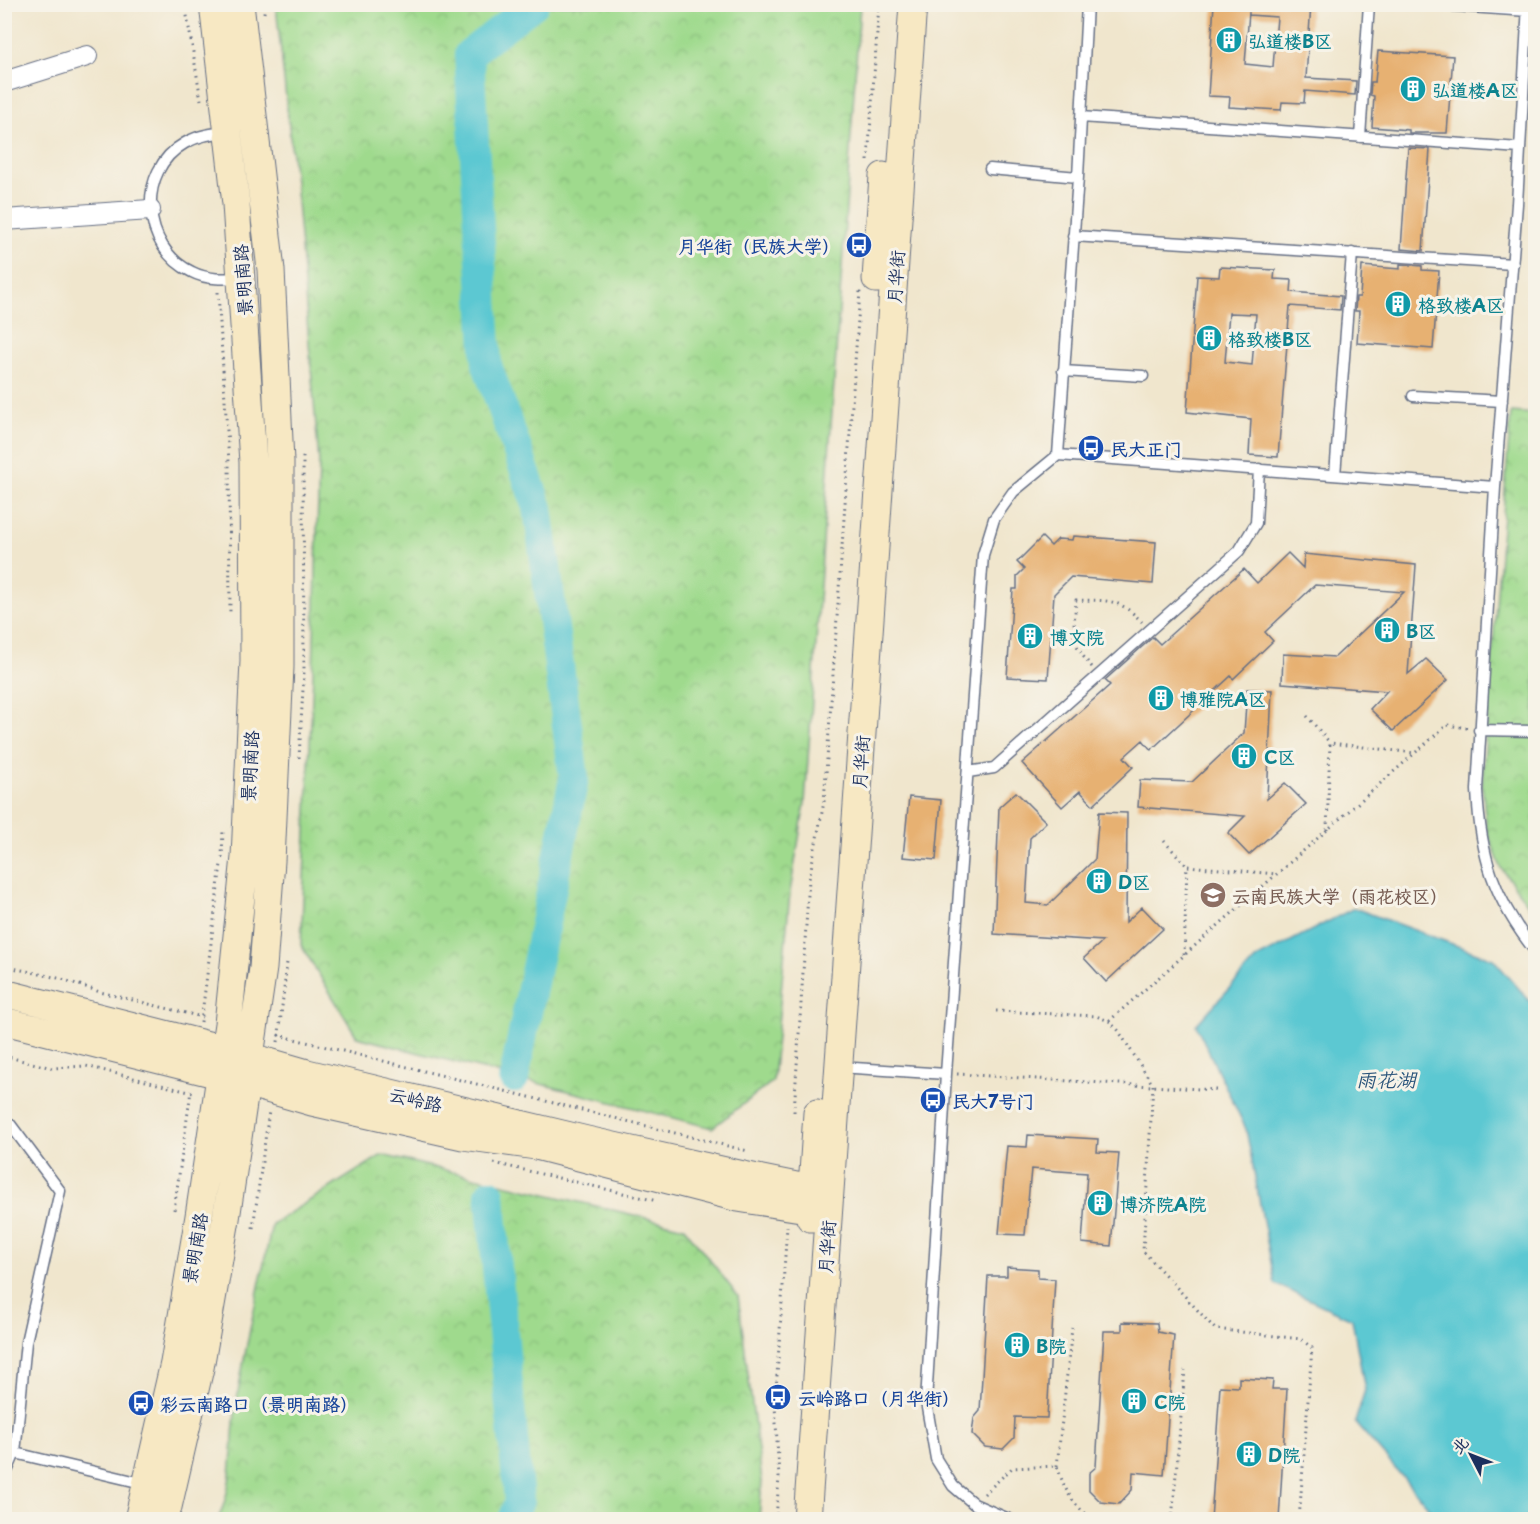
<svg xmlns="http://www.w3.org/2000/svg" width="1540" height="1524" font-family="'Playpen Sans','LXGW WenKai TC',sans-serif">
<style>
.park{fill:url(#park-crowns);stroke:#5d8476;stroke-width:1.5}
.water{fill:#5bc8d2;stroke:#3b7c98;stroke-width:1.5}
.lines{fill:none;stroke-linecap:round;stroke-linejoin:round}
.river{stroke:#5bc8d2;stroke-width:30}
.building{fill:#e7b172;fill-rule:evenodd}
.lane-casing{stroke:#666f85;stroke-width:13}
.street-casing{stroke:#666f85;stroke-width:22}
.secondary-casing{stroke:#666f85;stroke-width:29}
.path{stroke:#666f85;stroke-width:3;stroke-dasharray:1.5 4.5;stroke-linecap:butt}
.lane{stroke:#fff;stroke-width:10}
.street{stroke:#fff;stroke-width:20}
.secondary{stroke:#f7e8c3;stroke-width:27}
.labels{text-anchor:middle;dominant-baseline:central;stroke-width:6;stroke-linejoin:round;paint-order:stroke}
.culture-label{font-size:18px;font-weight:bold;fill:#0d838f;stroke:#f7f3e8;text-anchor:start}
.transit-label{font-size:18px;font-weight:bold;fill:#164399;stroke:#f7f3e8;text-anchor:start}
.street-label{font-size:18px;fill:#1b2f5e;stroke:#f7f3e8}
.education-label{font-size:18px;font-weight:bold;fill:#785e54;stroke:#f7f3e8;text-anchor:start}
.water-label{font-size:20px;font-style:italic;fill:#2b557b;stroke:#f7f3e8}
</style>
<defs>
<pattern id="park-crowns" width="20" height="18" patternUnits="userSpaceOnUse" patternTransform="scale(1.5)"><rect width="20" height="18" fill="#9fda8d"/><path d="M2 6a3 3 0 1 1 6 0M12 15a3 3 0 1 1 6 0" fill="none" stroke="#88bb7c"/></pattern>
</defs>
<rect width="100%" height="100%" fill="#f7f3e8"/>
<filter id="ink" filterUnits="userSpaceOnUse"><feTurbulence type="fractalNoise" baseFrequency=".0167" numOctaves="2"/><feDisplacementMap in="SourceGraphic" scale="12" xChannelSelector="R" yChannelSelector="G"/><feConvolveMatrix kernelMatrix="1 2 1 2 8 2 1 2 1" color-interpolation-filters="sRGB"/></filter>
<filter id="wash" filterUnits="userSpaceOnUse"><feTurbulence type="fractalNoise" baseFrequency=".008" numOctaves="4" result="noise"/><feDisplacementMap in="SourceGraphic" scale="24" xChannelSelector="R" yChannelSelector="G"/><feGaussianBlur stdDeviation="1.35" result="paint"/><feColorMatrix in="noise" values="0 0 0 0 0 0 0 0 0 0 0 0 0 0 0 0 0 1.4 0 .05"/><feComposite in="paint" operator="in"/></filter>
<g filter="url(#wash)">
<rect width="100%" height="100%" fill="#f0e6cd"/>
<path class="park" d="M276,5H860L805,803L790,892L773,1081L712,1128L357,1037L301,945L313,674L319,462L297,201Z
M1511,412L1536,414L1535,914L1501,868L1487,831L1482,786Z
M382,1155L684,1227L738,1296L762,1481L759,1519H218C235,1484 230,1444 236,1406C245,1345 260,1285 272,1224Z"/>
<path class="water" d="M1354,908L1493,959L1535,1007V1519H1439L1355,1422L1365,1390L1352,1319L1275,1284L1246,1129L1196,1025L1256,959Z"/>
<g class="lines">
<path class="river" d="M514,1078L574,778L538,508L487,365L469,54L534,4
M490,1194L519,1501L512,1520"/>
</g>
<g id="blocks">
<path class="building" d="M1214,4H1311L1306,78L1356,81L1355,95L1305,91L1304,103L1282,102L1281,110L1229,107L1230,97L1208,96ZM1249,12V15L1277,17L1273,67L1245,64Z
M1378,51L1453,56L1447,133H1409V130L1372,127L1374,96L1370,95L1371,82H1375Z
M1408,148L1430,149L1423,251L1401,249Z
M1400,264L1422,266V270L1439,271L1433,349L1357,343L1359,311H1355L1356,297H1360L1362,266L1400,269Z
M1220,267L1275,270L1274,279L1292,280L1291,292L1341,296L1340,310L1290,306L1278,457L1249,455L1251,419L1187,412L1197,276L1219,277ZM1229,313L1256,314L1252,365L1225,362Z
M1073,536L1156,542L1153,584L1071,577L1054,594L1048,679L1007,677L1013,589H1017V576L1024,569L1017,562L1042,537L1051,546L1058,539L1072,540Z
M1288,553L1303,568L1304,554L1416,565L1408,674L1426,659L1448,680L1393,731L1370,709L1387,691L1282,683L1283,654L1335,657L1404,592L1315,585L1265,632L1273,641L1233,679L1231,676L1151,750L1143,740L1124,757L1133,767L1093,805L1080,791L1062,807L1022,763L1110,685L1105,680L1153,637L1160,644L1244,569L1257,583Z
M1247,689L1272,690L1267,799L1285,783L1306,804L1249,855L1228,833L1245,816L1138,807L1140,780L1192,782L1244,733Z
M1016,792L1046,822L1030,838L1026,903L1048,905L1095,859L1099,812L1127,813L1126,922L1142,907L1163,929L1106,982L1084,958L1103,941L994,934L999,807Z
M909,797L941,800L936,860L903,857Z
M1028,1135L1098,1139L1097,1152L1119,1153L1111,1246L1082,1243L1087,1173L1031,1169L1025,1235L999,1234L1007,1146L1027,1147Z
M1007,1267L1038,1269V1278L1055,1279L1047,1418L1015,1417L1014,1438L1003,1449L985,1447L972,1434L974,1418L980,1411L988,1276H1007Z
M1122,1322L1157,1323L1158,1332L1174,1335L1164,1475L1133,1472L1132,1490L1119,1504L1101,1502L1089,1490V1473L1096,1467L1104,1331H1122Z
M1239,1378L1273,1380L1272,1389H1287L1279,1520H1211L1220,1386L1239,1387Z"/>
</g>
</g>
<g filter="url(#ink)">
<use href="#blocks" fill-opacity="0" stroke="#666f85" stroke-width="1.5"/>
<g class="lines">
<defs>
<path id="lane" d="M1528,4L1517,204L1495,487L1477,790C1480,855 1494,900 1536,952
M1440,5L1528,11
M1081,117L1520,148
M229,132C213,133 199,135 185,143C135,171 142,249 192,272C207,280 225,279 241,278
M1360,137L1369,4
M990,169L1078,177
M1073,236L1513,264
M1063,371L1143,376
M1413,396L1502,401
M1058,455L1078,177L1087,4
M1335,475L1352,253
M1479,730L1536,731
M968,772L994,768L1239,551L1256,523L1259,469
M839,1067L946,1074
M4,1123L10,1124L60,1191L26,1342L15,1453L4,1478
M15,1453L146,1484
M1011,1520L974,1504L953,1486L936,1459L926,1402L946,1074L983,555L994,519L1013,492L1058,455L1495,487"/>
<path id="street" d="M4,82L87,56
M4,220L150,210"/>
<path id="secondary" d="M876,279L883,176
M4,993L224,1049L307,1073L587,1140L743,1175L811,1189L829,1190
M4,1021L219,1075L312,1102L463,1136L536,1146L738,1198L826,1212
M810,1218L817,1113
M138,1520L174,1363L199,1216L228,1024L245,857L254,661L253,462L236,204L213,4
M165,1520L200,1368L226,1219L263,968L271,861L280,667V462L271,270L240,4
M807,1520L913,4"/>
</defs>
<use href="#lane" class="lane-casing"/>
<use href="#street" class="street-casing"/>
<use href="#secondary" class="secondary-casing"/>
<path class="path" d="M185,4L201,100
M264,13L265,4
M868,161L879,4
M218,292L229,462L230,615
M1092,667C1068,640 1074,633 1076,600C1108,601 1118,597 1142,622
M1307,716L1330,743
M299,758L304,672L303,456
M1327,830L1330,743L1414,753
M1164,841L1187,866
M222,858L223,829
M1184,955L1187,866L1276,874
M4,966L62,979L100,992L202,1017
M996,1011L1096,1016L1109,1021L1118,1030L1153,1085L1143,1251L1215,1329L1301,1339L1312,1348L1299,1520
M1109,1021L1447,725L1467,728
M201,1022L221,864
M278,1035L748,1151
M278,1042L287,962
M4,1056L52,1068L86,1066L193,1093
M957,1074L1216,1090
M794,1112L809,879L824,802L860,291
M494,1163L657,1201
M174,1210L191,1091
M253,1228L269,1111
M1057,1466L1072,1328
M984,1494L1012,1468L1057,1466C1065,1490 1072,1506 1095,1520
M776,1520L779,1477L775,1405L787,1226
M1157,1520H1163
M1172,1520L1185,1370"/>
<use href="#lane" class="lane"/>
<use href="#street" class="street"/>
<use href="#secondary" class="secondary"/>
</g>
</g>
<defs>
<symbol id="building-disc" viewBox="-11 -11 22 22"><circle r="9.5" fill="#0f9aa8" stroke="#f7f3e8"/><path d="M-4-6H4V6H1V3H-1V6H-4ZM-2.5-4.3h1.7v1.8h-1.7ZM.8-4.3h1.7v1.8H.8ZM-2.5-1h1.7V.8h-1.7ZM.8-1h1.7V.8H.8Z" fill="#fff"/></symbol>
<symbol id="bus-disc" viewBox="-11 -11 22 22"><circle r="9.5" fill="#1a4fb4" stroke="#f7f3e8"/><path d="M-5-6H5V4H4V6H2V4H-2V6H-4V4H-5ZM-3.5-4V0h7V-4ZM-3.5 1.2v1.5H-2V1.2ZM2 1.2v1.5H3.5V1.2Z" fill="#fff"/></symbol>
<symbol id="university-disc" viewBox="-11 -11 22 22"><circle r="9.5" fill="#8d6e63" stroke="#f7f3e8"/><path d="M0-5L7-2L0 1L-7-2ZM-4 1L0 2.5L4 1V4Q0 6-4 4Z" fill="#fff"/></symbol>
</defs>
<g fill-rule="evenodd">
<use href="#building-disc" x="1214" y="25" width="30" height="30"/>
<use href="#building-disc" x="1398" y="74" width="30" height="30"/>
<use href="#bus-disc" x="844" y="230" width="30" height="30"/>
<use href="#building-disc" x="1383" y="289" width="30" height="30"/>
<use href="#building-disc" x="1194" y="323" width="30" height="30"/>
<use href="#bus-disc" x="1076" y="433" width="30" height="30"/>
<use href="#building-disc" x="1372" y="615" width="30" height="30"/>
<use href="#building-disc" x="1015" y="621" width="30" height="30"/>
<use href="#building-disc" x="1146" y="683" width="30" height="30"/>
<use href="#building-disc" x="1229" y="741" width="30" height="30"/>
<use href="#building-disc" x="1084" y="866" width="30" height="30"/>
<use href="#university-disc" x="1198" y="880" width="30" height="30"/>
<use href="#bus-disc" x="918" y="1085" width="30" height="30"/>
<use href="#building-disc" x="1085" y="1188" width="30" height="30"/>
<use href="#building-disc" x="1002" y="1330" width="30" height="30"/>
<use href="#bus-disc" x="763" y="1382" width="30" height="30"/>
<use href="#building-disc" x="1119" y="1386" width="30" height="30"/>
<use href="#bus-disc" x="126" y="1388" width="30" height="30"/>
<use href="#building-disc" x="1234" y="1439" width="30" height="30"/>
</g>
<g class="labels">
<g class="culture-label">
<text x="1248" y="40">弘道楼B区</text>
<text x="1432" y="89">弘道楼A区</text>
<text x="1418" y="304">格致楼A区</text>
<text x="1228" y="338">格致楼B区</text>
<text x="1406" y="630">B区</text>
<text x="1050" y="636">博文院</text>
<text x="1180" y="698">博雅院A区</text>
<text x="1264" y="756">C区</text>
<text x="1118" y="881">D区</text>
<text x="1120" y="1203">博济院A院</text>
<text x="1036" y="1345">B院</text>
<text x="1154" y="1401">C院</text>
<text x="1268" y="1454">D院</text>
</g>
<g class="transit-label">
<text x="840" y="245" text-anchor="end">月华街（民族大学）</text>
<text x="1110" y="448">民大正门</text>
<text x="952" y="1100">民大7号门</text>
<text x="798" y="1397">云岭路口（月华街）</text>
<text x="160" y="1403">彩云南路口（景明南路）</text>
</g>
<g class="street-label">
<text transform="translate(895 277) rotate(-86)">月华街</text>
<text transform="translate(242 280) rotate(-94)">景明南路</text>
<text transform="translate(860 762) rotate(-86)">月华街</text>
<text transform="translate(249 766) rotate(-87)">景明南路</text>
<text transform="translate(416 1099) rotate(13)">云岭路</text>
<text transform="translate(826 1247) rotate(-86)">月华街</text>
<text transform="translate(194 1248) rotate(-80)">景明南路</text>
</g>
<g class="education-label">
<text x="1232" y="895">云南民族大学（雨花校区）</text>
</g>
<g class="water-label">
<text x="1386" y="1079">雨花湖</text>
</g>
</g>
<rect width="1540" height="1524" fill="none" stroke="#f7f3e8" stroke-width="24"/>
<g transform="translate(1471 1455) rotate(312)" stroke="#f7f3e8" stroke-width="4.5" paint-order="stroke">
<path d="M0-4.5L10 22L0 15L-10 22Z" fill="#1b2f5e"/>
<text y="-9" font-size="16" font-weight="bold" text-anchor="middle" fill="#1b2f5e">北</text>
</g>
</svg>
